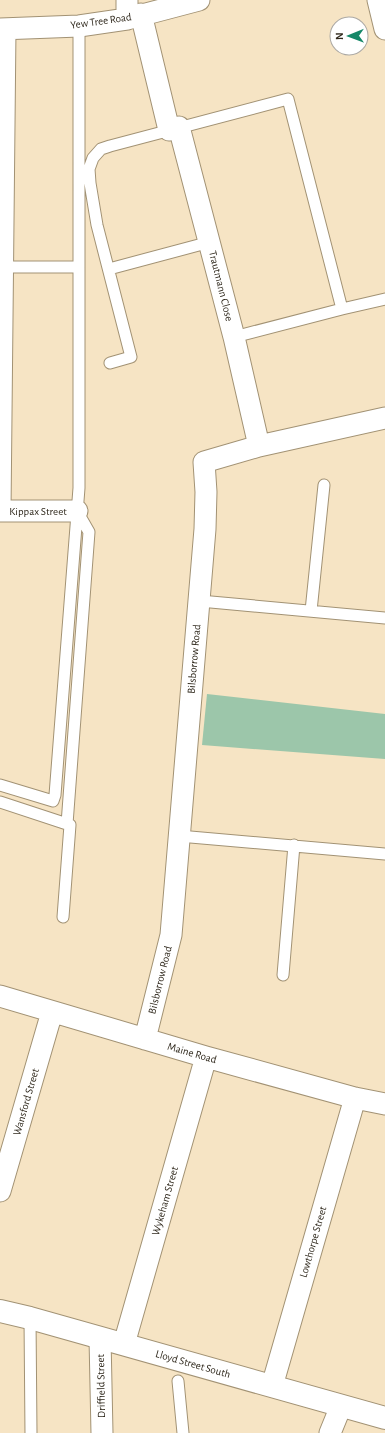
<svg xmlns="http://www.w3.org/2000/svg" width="385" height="1433" font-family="'Alegreya Sans',sans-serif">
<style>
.green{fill:#9cc6aa}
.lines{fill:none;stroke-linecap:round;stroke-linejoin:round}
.lane-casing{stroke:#a29274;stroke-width:13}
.street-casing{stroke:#a29274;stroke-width:23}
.secondary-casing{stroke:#a29274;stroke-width:24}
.lane{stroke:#fff;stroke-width:11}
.street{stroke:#fff;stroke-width:21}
.secondary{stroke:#fff;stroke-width:22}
.labels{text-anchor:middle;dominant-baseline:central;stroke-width:3;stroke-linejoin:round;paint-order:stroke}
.street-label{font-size:11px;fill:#2f281c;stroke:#fff}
</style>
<rect width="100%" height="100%" fill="#f6e4c4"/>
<path class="green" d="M207,694L385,714V759L202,745Z"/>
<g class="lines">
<defs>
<path id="lane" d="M0,267H79
M109,269L210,242
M342,309L385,299
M110,363L131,357L97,225L90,183L89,169L93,158L101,149L110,146L288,99L342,309L234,337
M200,601L385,618
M311,611L324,485
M0,785L53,801L55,795L79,488V26
M0,802L67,824L89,532L77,511
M179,836L385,854
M63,917L70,825L67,824
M283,975L294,845
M30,1318L31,1433
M178,1381L183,1433"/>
<path id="street" d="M378,0L385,29
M141,14L169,130
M127,19V0
M0,29L79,26L127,19L199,0
M179,127L234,337L259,446
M0,511L5,29
M0,511H77
M0,996L206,1057L355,1098L385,1104
M145,1039L171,935L205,529L206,492L204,462L259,446L385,418
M0,1191L52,1012
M100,1338L102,1433
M124,1344L206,1057
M272,1386L355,1098
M330,1433L341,1406"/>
<path id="secondary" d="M0,1311L30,1318L385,1418"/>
</defs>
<use href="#lane" class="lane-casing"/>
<use href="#street" class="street-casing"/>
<use href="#secondary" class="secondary-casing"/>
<use href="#lane" class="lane"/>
<use href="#street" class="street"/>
<use href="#secondary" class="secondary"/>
</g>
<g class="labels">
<g class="street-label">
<text transform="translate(101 21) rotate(-8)">Yew Tree Road</text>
<text transform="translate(221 286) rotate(76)">Trautmann Close</text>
<text x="38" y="511">Kippax Street</text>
<text transform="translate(194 659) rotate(-85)">Bilsborrow Road</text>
<text transform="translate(160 980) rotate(-76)">Bilsborrow Road</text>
<text transform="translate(192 1053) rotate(16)">Maine Road</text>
<text transform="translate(26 1102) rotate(-74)">Wansford Street</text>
<text transform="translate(165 1201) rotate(-74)">Wykeham Street</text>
<text transform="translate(313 1242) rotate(-74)">Lowthorpe Street</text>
<text transform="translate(193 1364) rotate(16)">Lloyd Street South</text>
<text transform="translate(101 1386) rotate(-91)">Driffield Street</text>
</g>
</g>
<g transform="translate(349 36) rotate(269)"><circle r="19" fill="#ffffff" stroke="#aca9a4"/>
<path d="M0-3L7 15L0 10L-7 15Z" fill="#158868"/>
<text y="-6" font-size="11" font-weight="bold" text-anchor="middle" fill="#2f281c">N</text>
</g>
</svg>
